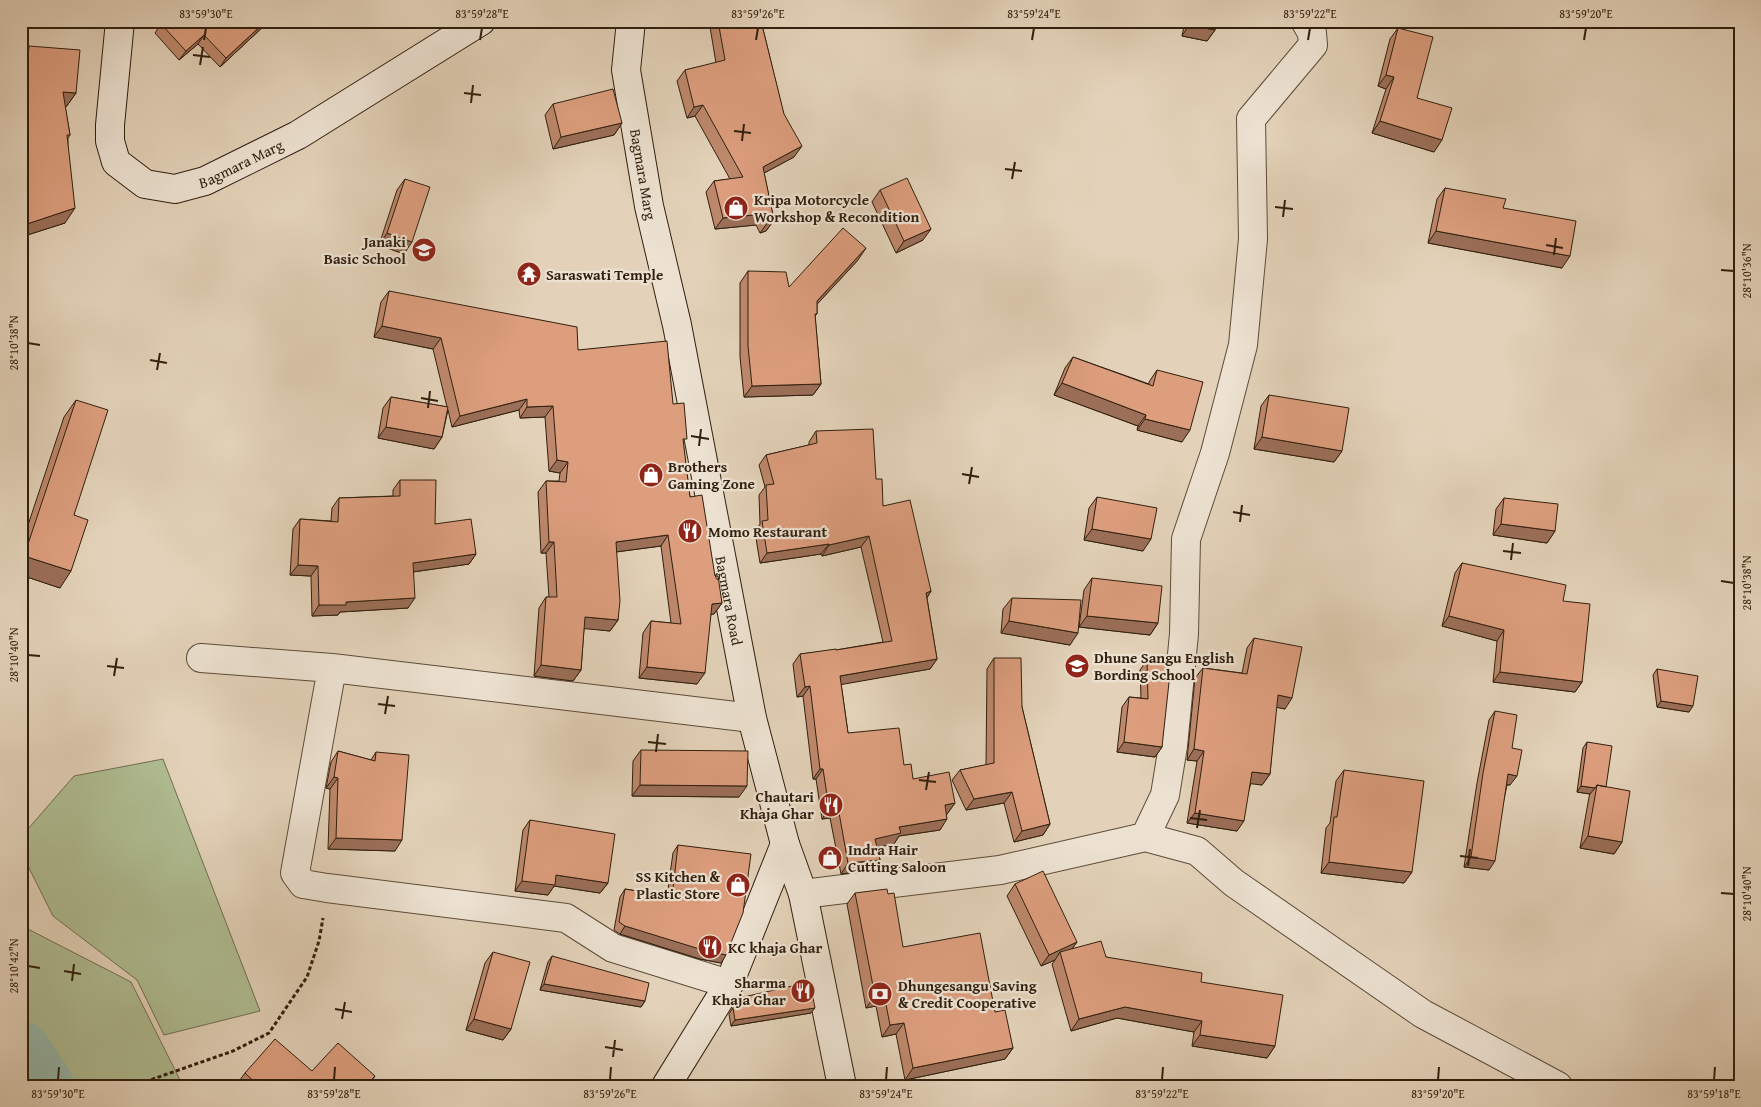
<svg xmlns="http://www.w3.org/2000/svg" width="1761" height="1107" font-family="'Gentium Book Plus',serif">
<style>
.green{fill:#afbd92;stroke:#706e50}
.lines{fill:none;stroke-linecap:round;stroke-linejoin:round}
.river{stroke:#96b8ab;stroke-width:60}
.street-casing{stroke:#5d4c39;stroke-width:30}
.secondary-casing{stroke:#301f0e;stroke-width:30}
.path{stroke:#301f0e;stroke-width:3;stroke-dasharray:4 2.5;stroke-linecap:butt}
.street{stroke:#ede2d2;stroke-width:28}
.secondary{stroke:#ede2d2;stroke-width:28}
.wall{fill:#be886c;stroke:#301f0e}
.shaded-wall{fill:#9b6f58;stroke:#301f0e}
.building{fill:#dd9e7e;stroke:#301f0e}
.ticks{fill:none;stroke:#301f0e;stroke-width:2}
.labels{text-anchor:middle;dominant-baseline:central;stroke-width:4.5;stroke-linejoin:round;paint-order:stroke}
.street-label{font-size:15px;fill:#301f0e;stroke:#ede2d2}
.poi-label{font-size:15px;font-weight:bold;fill:#301f0e;stroke:#ede2d2;text-anchor:start}
.neatline{fill:none;stroke:#301f0e;stroke-width:2}
.ticks-label{font-size:12px;text-anchor:middle;fill:#301f0e}
</style>
<rect width="100%" height="100%" fill="#e3d2b9"/>
<filter id="stains"><feTurbulence type="fractalNoise" baseFrequency=".004" numOctaves="4"/><feColorMatrix values="0 0 0 0 .2 0 0 0 0 .09 0 0 0 0 .02 0 0 0 .5 -.17"/></filter>
<radialGradient id="worn" r=".72"><stop offset=".6" stop-color="#630" stop-opacity="0"/><stop offset="1" stop-color="#630" stop-opacity=".3"/></radialGradient>
<path class="green" d="M163,759L260,1011L164,1035L137,980L53,916L21,852V837L74,776Z
M21,923L24,927L131,982L183,1086H21Z"/>
<g class="lines">
<path class="river" d="M21,1051L44,1086"/>
<defs>
<path id="street" d="M201,658L332,668L295,873L303,884L327,888L566,918L613,948L729,984
M332,668L752,718
M1145,837L1165,795L1173,746L1184,634L1186,539L1215,453L1243,345L1253,239L1251,119L1313,45L1312,33L1305,21
M803,894L1000,870L1145,837L1197,851L1234,883L1423,1014L1558,1086"/>
<g id="secondary">
<path id="s1" d="M120,21L110,125V141L116,162L145,184L175,189L205,181L298,135L481,21"/>
<path id="s2" d="M631,21L626,70L649,206L677,325L752,718L785,844L803,894L842,1086"/>
<path d="M666,1086L729,984L785,844"/>
</g>
</defs>
<use href="#street" class="street-casing"/>
<use href="#secondary" class="secondary-casing"/>
<path class="path" d="M133,1086L233,1051L269,1033L307,977L319,941L323,918"/>
<use href="#street" class="street"/>
<use href="#secondary" class="secondary"/>
</g>
<path class="wall" d="M165,21H268L265,25L220,67L198,44L179,60L155,33L161,24Z
M709,21H761L794,157L764,173L774,220L766,231L760,233L756,225L715,229L706,192L714,181L730,179L695,116L687,118L677,81L685,70L716,63Z
M1185,21H1217L1215,30L1207,41L1182,36Z
M1398,28L1417,98L1434,152L1372,133L1386,89L1378,86L1390,39Z
M29,46L76,93L66,107H65L70,135L68,138L65,223L21,237V57Z
M553,104L622,123L614,135L553,149L545,115Z
M405,179L404,254L379,245L397,190Z
M1445,188L1503,208L1562,268L1428,243L1437,199Z
M880,190L923,240L896,253L872,202Z
M858,260L817,304V314L815,316L821,384L813,395L744,397L740,357V283L748,271L789,287Z
M389,291L578,350L673,404L683,444L690,497L715,576L722,603L714,614H711L697,684L639,678L643,633L651,621L671,623L661,546L616,552L618,620L610,631L584,628L581,670L573,681L534,676L539,608L546,597H549L546,553H541L538,492L546,481H559L560,473L549,471L545,417L520,418L519,410L452,427L448,410L442,437L434,449L378,438L383,408L391,397L447,407L433,349L374,337L381,302Z
M1073,357L1149,384V382L1157,370L1182,442L1137,430L1138,426L1054,395L1065,368Z
M1269,395L1342,451L1334,462L1254,449L1261,406Z
M76,400L74,515L60,588L21,575V546L64,417Z
M816,431L876,479L883,506L931,591L927,598L937,659L930,669L841,684L848,733L904,765L913,779L955,803L947,814L940,830L899,836L894,844L877,847L880,860L872,870L841,874L830,818L822,819L816,779H813L803,696L797,697L793,664L800,654L836,650L883,642L861,547L822,556L821,554L760,563L755,532L760,524L759,495L765,487L759,465L766,455L809,445V442Z
M400,480L435,524L476,554L469,564L413,572L408,608L340,612L338,615L312,616L311,576L290,575L293,529L300,519L331,521L332,508L339,498L393,496V490Z
M1097,497L1143,551L1084,540L1089,508Z
M1504,498L1555,531L1547,543L1493,535L1496,509Z
M1462,563L1563,601L1582,682L1575,692L1493,682L1497,641L1442,626L1455,573Z
M1092,578L1158,623L1150,635L1079,627L1084,590Z
M1012,598L1070,645L1001,633L1003,609Z
M1254,638L1285,709L1276,707L1270,774L1262,785L1251,783L1237,831L1187,823L1197,761L1187,760L1195,678L1203,668L1242,673L1247,648Z
M994,658L1022,707L1050,824L1043,835L1014,842L1004,803L966,810L952,780L960,770L986,765L987,669Z
M1147,660L1162,747L1155,757L1117,752L1122,707L1129,697L1141,698L1140,670Z
M1657,669L1689,712L1657,707L1653,675Z
M1495,711L1512,748L1510,785H1507L1489,870L1464,867L1477,783L1489,720Z
M1587,742L1606,787L1622,842L1614,854L1580,848L1589,797L1590,794L1577,792L1583,748Z
M641,750L739,797L632,796L633,761Z
M338,751L371,760L376,752L395,851L328,849L330,789L326,788L331,762Z
M1344,770L1412,872L1404,883L1321,873L1326,828L1330,823L1336,781Z
M530,820L608,883L600,893L554,886L548,895L515,891L523,830Z
M678,845L721,963L700,959L620,934L614,930L620,897L625,889L667,896L673,853Z
M1015,884L1077,942L1072,949L1106,957L1201,982L1275,1046L1267,1058L1192,1046L1194,1032L1117,1018L1071,1031L1052,964L1055,960L1041,966L1007,896Z
M855,893L903,947L995,1012L1013,1048L1005,1059L905,1080L896,1034L882,1037L876,1006L866,1008L847,904Z
M493,952L511,1029L503,1040L466,1030L485,963Z
M552,956L645,1001L641,1007L540,990L548,962Z
M739,998L811,1013L731,1026L729,1014Z
M312,1071L375,1076L368,1086H238L237,1084L245,1073Z"/>
<path class="shaded-wall" d="M266,21H268L265,25L220,67L226,58Z
M1189,25L1215,30L1207,41L1182,36Z
M204,35L198,44L179,60L186,51Z
M1386,75L1394,77L1386,89L1378,86Z
M63,92L76,93L66,107L52,106Z
M703,105L695,116L687,118L694,107Z
M1380,121L1442,140L1434,152L1372,133Z
M622,123L614,135L553,149L561,137Z
M802,146L794,157L755,178L763,167Z
M75,208L65,223L21,237V226Z
M764,214L756,225L715,229L723,218Z
M774,220L766,231L760,233L768,222Z
M931,229L923,240L896,253L904,241Z
M1436,231L1570,256L1562,268L1428,243Z
M387,233L412,242L404,254L379,245Z
M866,248L858,260L809,313L817,301Z
M382,326L441,338L433,349L374,337Z
M1062,383L1146,415L1138,426L1054,395Z
M821,384L813,395L744,397L752,386Z
M527,399L519,410L452,427L460,416Z
M553,406L545,417L520,418L527,407Z
M1145,419L1190,430L1182,442L1137,430Z
M386,427L442,437L434,449L378,438Z
M1262,437L1342,451L1334,462L1254,449Z
M557,460L568,462L560,473L549,471Z
M1501,524L1555,531L1547,543L1493,535Z
M1092,529L1151,539L1143,551L1084,540Z
M668,535L661,546L608,553L616,542Z
M869,536L861,547L822,556L829,545Z
M549,542H554L546,553H541Z
M829,544L821,554L760,563L767,553Z
M476,554L469,564L405,573L413,563Z
M24,556L71,571L60,588L21,575V560Z
M298,565L318,566L311,576L290,575Z
M931,591L924,602L926,593Z
M415,598L408,608L340,612L338,615L312,616L319,605L346,602Z
M722,603L714,614L704,615L712,604Z
M1087,616L1158,623L1150,635L1079,627Z
M1449,616L1504,630L1497,641L1442,626Z
M585,617L618,620L610,631L578,628Z
M1009,621L1078,633L1070,645L1001,633Z
M937,659L930,669L833,686L840,676Z
M541,665L581,670L573,681L534,676Z
M647,667L705,673L697,684L639,678Z
M1500,672L1582,682L1575,692L1493,682Z
M810,686L803,696L797,697L805,687Z
M1278,695L1292,698L1285,709L1270,706Z
M1661,701L1693,706L1689,712L1657,707Z
M1124,742L1162,747L1155,757L1117,752Z
M1194,749L1204,751L1197,761L1187,760Z
M820,769H823L816,779H813Z
M1252,772L1270,774L1262,785L1245,783Z
M1508,774L1517,776L1510,785L1502,784Z
M334,777L338,778L330,789L326,788Z
M640,785L747,786L739,797L632,796Z
M1581,786L1595,788L1590,794L1577,792Z
M1012,792L1004,803L966,810L974,799Z
M955,803L947,814L938,815L945,805Z
M838,807L830,818L822,819L829,808Z
M1195,813L1244,821L1237,831L1187,823Z
M947,819L940,830L899,836L894,844L868,849L875,839L899,827Z
M1050,824L1043,835L1014,842L1022,831Z
M1588,836L1622,842L1614,854L1580,848Z
M336,838L402,840L395,851L328,849Z
M1471,857L1495,861L1489,870L1464,867Z
M880,860L872,870L841,874L848,863Z
M1329,862L1412,872L1404,883L1321,873Z
M556,875L608,883L600,893L554,886L548,895L515,891L522,881Z
M625,926L726,955L721,963L700,959L620,934Z
M1077,942L1069,953L1060,952L1055,960L1041,966L1049,955Z
M544,984L645,1001L641,1007L540,990Z
M884,994L876,1006L866,1008L875,996Z
M1125,1007L1202,1021L1194,1032L1117,1018L1071,1031L1079,1019Z
M815,1008L811,1013L731,1026L735,1020Z
M474,1019L511,1029L503,1040L466,1030Z
M904,1023L896,1034L882,1037L890,1025Z
M1200,1035L1275,1046L1267,1058L1192,1046Z
M1013,1048L1005,1059L905,1080L913,1068Z"/>
<path class="building" d="M165,21H266L226,58L204,35L186,51L161,24Z
M718,21H761L784,114L802,146L763,167L774,220L768,222L764,214L723,218L714,181L743,177L703,105L694,107L685,70L725,60Z
M1190,21H1217L1215,30L1189,25Z
M1398,28L1433,37L1417,98L1452,108L1442,140L1380,121L1394,77L1386,75Z
M29,46L80,50L76,93L63,92L70,135H67L75,208L21,226V140Z
M613,89L622,123L561,137L553,104Z
M907,178L931,229L904,241L880,190Z
M405,179L430,187L412,242L387,233Z
M1445,188L1506,199L1503,208L1576,221L1570,256L1436,231Z
M843,228L866,248L817,301V314H815L821,384L752,386L748,346V271L786,272L789,287Z
M389,291L577,327L578,350L667,341L673,404L684,403L687,439H683L690,497L702,495L715,576H718L722,603L712,604L705,673L647,667L651,621L681,624L668,535L616,542L620,601L618,620L585,617L581,670L541,665L546,597H557L554,542H549L546,481L566,482L568,462L557,460L553,406L527,407V399L460,416L441,338L382,326Z
M1073,357L1153,386L1157,370L1203,382L1190,430L1145,419L1146,415L1062,383Z
M1269,395L1349,408L1342,451L1262,437Z
M391,397L448,407L442,437L386,427Z
M76,400L108,410L74,515L88,520L71,571L24,556Z
M873,429L876,479H882L883,506L910,500L931,591L926,593L937,659L840,676L848,733L899,728L904,765L911,764L913,779L949,772L955,803L945,805L947,819L899,827L901,833L875,839L880,860L848,863L838,807L829,808L823,769H820L810,686L805,687L800,654L836,649V650L892,641L869,536L829,545V544L767,553L762,521L768,520L766,485L774,484L766,455L817,443L816,431Z
M400,480H436L435,524L471,519L476,554L413,563L415,598L346,602V605H319L318,566L298,565L300,519L338,522L339,498L400,496Z
M1097,497L1157,508L1151,539L1092,529Z
M1504,498L1558,504L1555,531L1501,524Z
M1462,563L1566,585L1563,601L1590,604L1582,682L1500,672L1504,630L1449,616Z
M1092,578L1162,586L1158,623L1087,616Z
M1012,598L1081,600L1078,633L1009,621Z
M1254,638L1302,647L1292,698L1278,695L1270,774L1252,772L1244,821L1195,813L1204,751L1194,749L1203,668L1247,674Z
M994,658H1021L1022,707L1050,824L1022,831L1012,792L974,799L960,770L994,763Z
M1147,660L1171,664L1162,747L1124,742L1129,697L1148,699Z
M1657,669L1698,676L1693,706L1661,701Z
M1495,711L1517,715L1512,748L1522,750L1517,776L1508,774L1495,861L1471,857L1483,773Z
M1587,742L1612,746L1606,787L1597,785L1595,788L1581,786Z
M641,750L748,751L747,786L640,785Z
M338,751L375,761L376,752L409,755L402,840L336,838L338,778L334,777Z
M1344,770L1424,781L1412,872L1329,862L1334,817H1337Z
M1597,785L1630,791L1622,842L1588,836Z
M530,820L615,834L608,883L556,875L555,885L522,881Z
M678,845L751,854L743,913L726,955L706,951L625,926L619,922L625,889L672,897Z
M1043,871L1077,942L1049,955L1015,884Z
M887,889L888,894L894,893L903,947L980,933L995,1012L1005,1010L1013,1048L913,1068L904,1023L890,1025L884,994L875,996L855,893Z
M1101,941L1106,957L1202,973L1201,982L1283,995L1275,1046L1200,1035L1202,1021L1125,1007L1079,1019L1060,952Z
M493,952L530,962L511,1029L474,1019Z
M552,956L649,983L645,1001L544,984Z
M810,982L815,1008L735,1020L733,1008L739,998Z
M275,1039L312,1071L338,1043L375,1076L366,1086H259L245,1073Z"/>
<path class="ticks" d="M204,40L206,28M480,40L482,28M756,40L758,28M1032,40L1034,28M1308,40L1310,28M1584,40L1586,28M193,55L210,57M200,65L203,47M464,93L481,95M471,103L473,85M734,131L751,133M742,141L744,124M1005,169L1022,171M1012,179L1015,162M1275,207L1293,209M1283,217L1285,200M1546,245L1563,248M1554,255L1556,238M1721,270L1734,271M28,343L40,345M150,360L167,363M157,370L160,353M421,398L438,401M428,408L430,391M691,436L709,439M699,446L701,429M962,474L979,477M969,484L972,467M1233,512L1250,515M1240,522L1242,505M1503,551L1521,553M1511,560L1513,543M1721,581L1734,583M28,655L40,656M107,666L124,668M114,676L117,658M378,704L395,706M385,714L388,696M648,742L666,744M656,752L658,734M919,780L936,782M926,790L929,772M1190,818L1207,820M1197,828L1200,810M1460,856L1478,858M1468,866L1470,849M1721,893L1734,894M28,966L40,968M64,971L81,974M72,981L74,964M335,1009L352,1012M342,1019L345,1002M605,1047L623,1050M613,1057L615,1040M58,1080L59,1067M334,1080L335,1067M610,1080L611,1067M886,1080L887,1067M1162,1080L1163,1067M1438,1080L1439,1067M1714,1080L1715,1067"/>
<defs>
<symbol id="shop-disc" viewBox="-11 -11 22 22"><circle r="9.5" fill="#8f2418" stroke="#ede2d2"/><path d="M-5-2.5h2.3a2.7 3.5 0 0 1 5.4 0H5L5.5 6h-11ZM-1.5-2.5h3a1.5 2.3 0 0 0-3 0Z" fill="#fff"/></symbol>
<symbol id="school-disc" viewBox="-11 -11 22 22"><circle r="9.5" fill="#8f2418" stroke="#ede2d2"/><path d="M0-5L7-2L0 1L-7-2ZM-4 1L0 2.5L4 1V4Q0 6-4 4Z" fill="#fff"/></symbol>
<symbol id="temple-disc" viewBox="-11 -11 22 22"><circle r="9.5" fill="#8f2418" stroke="#ede2d2"/><path d="M0-6L5-2H3V0L6.5 2.5H4V6H1.5V3h-3V6H-4V2.5H-6.5L-3 0V-2H-5Z" fill="#fff"/></symbol>
<symbol id="restaurant-disc" viewBox="-11 -11 22 22"><circle r="9.5" fill="#8f2418" stroke="#ede2d2"/><path d="M-5-6h1v4h1v-4h1v4h1v-4h1v5L-1.5 .5V6h-2V.5L-5-1ZM5-6V6H3V1.5H1.5Q1.5-4 5-6Z" fill="#fff"/></symbol>
<symbol id="bank-disc" viewBox="-11 -11 22 22"><circle r="9.5" fill="#8f2418" stroke="#ede2d2"/><path d="M-6-4H6V4H-6ZM0-2.3a2.3 2.3 0 1 0 0 4.6a2.3 2.3 0 1 0 0-4.6Z" fill="#fff"/></symbol>
</defs>
<g fill-rule="evenodd">
<use href="#shop-disc" x="722" y="194" width="28" height="28"/>
<use href="#school-disc" x="410" y="236" width="28" height="28"/>
<use href="#temple-disc" x="515" y="260" width="28" height="28"/>
<use href="#shop-disc" x="637" y="461" width="28" height="28"/>
<use href="#restaurant-disc" x="676" y="517" width="28" height="28"/>
<use href="#school-disc" x="1063" y="652" width="28" height="28"/>
<use href="#restaurant-disc" x="817" y="791" width="28" height="28"/>
<use href="#shop-disc" x="816" y="844" width="28" height="28"/>
<use href="#shop-disc" x="724" y="871" width="28" height="28"/>
<use href="#restaurant-disc" x="696" y="933" width="28" height="28"/>
<use href="#restaurant-disc" x="789" y="977" width="28" height="28"/>
<use href="#bank-disc" x="866" y="980" width="28" height="28"/>
</g>
<g class="labels">
<g class="street-label">
<text stroke="none"><textPath href="#s1" startOffset="280">Bagmara Marg</textPath></text>
<text stroke="none"><textPath href="#s2" startOffset="155">Bagmara Marg</textPath></text>
<text stroke="none"><textPath href="#s2" startOffset="590">Bagmara Road</textPath></text>
</g>
<g class="poi-label">
<text x="754" y="199">Kripa Motorcycle<tspan x="754" dy="17">Workshop &amp; Recondition</tspan></text>
<text x="406" y="241" text-anchor="end">Janaki<tspan x="406" dy="17">Basic School</tspan></text>
<text x="546" y="274">Saraswati Temple</text>
<text x="668" y="466">Brothers<tspan x="668" dy="17">Gaming Zone</tspan></text>
<text x="708" y="531">Momo Restaurant</text>
<text x="1094" y="657">Dhune Sangu English<tspan x="1094" dy="17">Bording School</tspan></text>
<text x="814" y="796" text-anchor="end">Chautari<tspan x="814" dy="17">Khaja Ghar</tspan></text>
<text x="848" y="849">Indra Hair<tspan x="848" dy="17">Cutting Saloon</tspan></text>
<text x="720" y="876" text-anchor="end">SS Kitchen &amp;<tspan x="720" dy="17">Plastic Store</tspan></text>
<text x="728" y="947">KC khaja Ghar</text>
<text x="786" y="982" text-anchor="end">Sharma<tspan x="786" dy="17">Khaja Ghar</tspan></text>
<text x="898" y="985">Dhungesangu Saving<tspan x="898" dy="17">&amp; Credit Cooperative</tspan></text>
</g>
</g>
<rect width="1761" height="1107" fill="none" stroke="#e3d2b9" stroke-width="55"/>
<rect x="28" y="28" width="1706" height="1052" class="neatline"/>
<g class="ticks-label">
<text x="206" y="18">83°59'30"E</text>
<text x="482" y="18">83°59'28"E</text>
<text x="758" y="18">83°59'26"E</text>
<text x="1034" y="18">83°59'24"E</text>
<text x="1310" y="18">83°59'22"E</text>
<text x="1586" y="18">83°59'20"E</text>
<text transform="translate(1747 271) rotate(-90)" y="4">28°10'36"N</text>
<text transform="translate(14 343) rotate(-90)" y="4">28°10'38"N</text>
<text transform="translate(1747 583) rotate(-90)" y="4">28°10'38"N</text>
<text transform="translate(14 655) rotate(-90)" y="4">28°10'40"N</text>
<text transform="translate(1747 894) rotate(-90)" y="4">28°10'40"N</text>
<text transform="translate(14 966) rotate(-90)" y="4">28°10'42"N</text>
<text x="58" y="1098">83°59'30"E</text>
<text x="334" y="1098">83°59'28"E</text>
<text x="610" y="1098">83°59'26"E</text>
<text x="886" y="1098">83°59'24"E</text>
<text x="1162" y="1098">83°59'22"E</text>
<text x="1438" y="1098">83°59'20"E</text>
<text x="1714" y="1098">83°59'18"E</text>
</g>
<rect width="100%" height="100%" filter="url(#stains)"/>
<rect width="100%" height="100%" fill="url(#worn)"/>
</svg>
